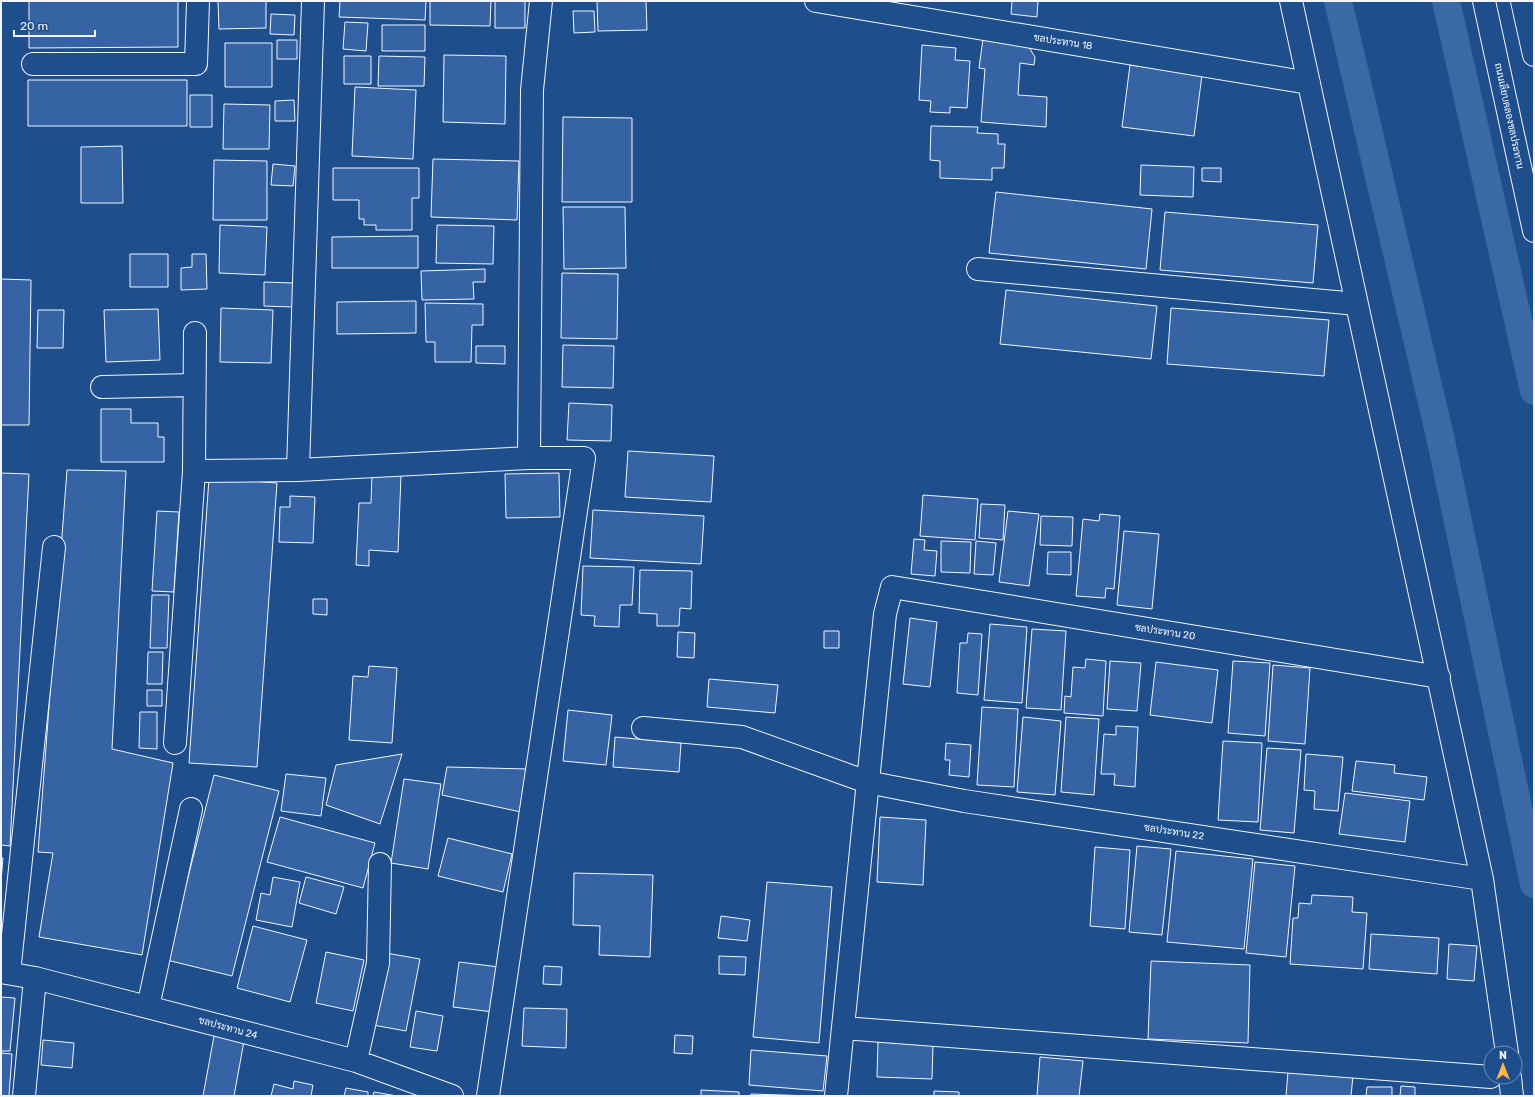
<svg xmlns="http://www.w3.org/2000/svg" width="1535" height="1097" font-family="Rubik,Sarabun,sans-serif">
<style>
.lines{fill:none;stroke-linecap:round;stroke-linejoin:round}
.canal{stroke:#3b69a3;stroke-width:28}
.building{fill:#3563a3;stroke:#f2f6ff}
.minor-casing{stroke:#f2f6ff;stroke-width:24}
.minor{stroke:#1f4e8c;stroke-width:22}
.labels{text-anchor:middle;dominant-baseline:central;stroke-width:3;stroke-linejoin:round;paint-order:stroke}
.street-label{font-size:10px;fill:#f2f6ff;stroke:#1f4e8c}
</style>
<rect width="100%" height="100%" fill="#1f4e8c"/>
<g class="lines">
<path class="canal" d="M1338,1L1441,441L1534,884
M1446,1L1534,391"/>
</g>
<path class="building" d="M29,1H178V47L29,48Z
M218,1H266V28L219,29Z
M340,1H426L425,20L339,17Z
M430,1H491L490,26L430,25Z
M495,1H525V28H495Z
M597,1H646L647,30L598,31Z
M1012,1H1038L1037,17L1011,14Z
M573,11H594L595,32L574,33Z
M271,14L295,15L294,35L270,34Z
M345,22L368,23L366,51L343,49Z
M382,25H425V51H382Z
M983,39L1025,41L1035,57L1034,65L1020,63L1018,95L1047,97L1046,127L981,122L985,69L979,68Z
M277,40H297V59H277Z
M225,43H272V87H225Z
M922,45L956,48L955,60L970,61L967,108L950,107V113L930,112L931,101L919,100Z
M444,55L506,56L505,124L443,122Z
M344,56H371V84H344Z
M379,56L425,57L424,86H378Z
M1130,65L1202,75L1194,136L1122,127Z
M28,80H187V126H28Z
M355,87L416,90L413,159L352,156Z
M190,95H212V127H190Z
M294,100L295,121H275V101Z
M224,104L270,105L269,149H223Z
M563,117L632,118V202H562Z
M931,126L978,127L977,133L998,134V144H1005L1004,168H992V180L940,178V161L930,160Z
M122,146L123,203H81V147Z
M433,159L519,161L517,220L431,217Z
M214,160L267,161V220H213Z
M273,164L295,166L293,186L271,185Z
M1141,165L1194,167L1193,197L1140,195Z
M333,168H419V198H412V230H376V225H364V219H359V200H333Z
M1202,168H1221V182L1202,181Z
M996,192L1152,209L1146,269L989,253Z
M563,207H625L626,268L564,269Z
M1165,212L1318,225L1313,283L1160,270Z
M220,225L267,227L265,275L219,273Z
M437,225L494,226L493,264L436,263Z
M418,236V268H332V237Z
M130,254H168V287H130Z
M192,254H206L207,289L181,290V268L192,267Z
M485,269V282H473L474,299L422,300L421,271Z
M562,273L618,274L617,339L561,338Z
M1,279L31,280L29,425H1Z
M264,282L293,283V307L264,306Z
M1006,290L1157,306L1151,359L1000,344Z
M416,301V333L337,334V302Z
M425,303L483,304V325H472L471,362H435V342H426Z
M221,308L273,310L271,363L220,362Z
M1171,308L1329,320L1324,376L1167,364Z
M158,309L160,360L106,362L104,310Z
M38,310H64L63,348H37Z
M563,345L614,346L613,388L562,387Z
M476,346H505V364L476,363Z
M569,403L612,405L611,441L567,440Z
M101,409H131V423H158V437H164V462H101Z
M628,451L714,456L711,502L625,497Z
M67,470L126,471L112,749L173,763L142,955L39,937L53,853L38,852Z
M1,473L29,474L10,846L1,845Z
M559,473L560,517L506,518L505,474Z
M372,474L401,475L398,552L369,550V566L356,565L359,503H371Z
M209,478L277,483L257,767L189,763Z
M923,495L978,499L975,540L920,536Z
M290,496L315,497L313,543L279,542L280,507H290Z
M981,504L1005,505L1003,540L979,538Z
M593,510L704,516L701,564L590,558Z
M157,511L179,512L174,592L152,591Z
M1008,511L1039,514L1029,586L999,582Z
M1100,514L1120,516L1114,589L1106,588L1105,598L1076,596L1083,519L1099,521Z
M1041,516L1073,517L1072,546L1040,545Z
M1124,531L1159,534L1152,609L1117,605Z
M914,539L925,540L924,550L937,551L935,576L911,574Z
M941,541L971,542L970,573L941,572Z
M976,541L996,543L993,575L974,574Z
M1048,552H1071V575L1047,574Z
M583,566L634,567L632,605H620L619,627L594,626L595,616L581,615Z
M640,570L692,571L691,609L680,608L679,626H657V614L639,613Z
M152,595H169L167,648H150Z
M313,599H327V615L313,614Z
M910,618L937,622L930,687L903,684Z
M990,624L1027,627L1022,703L984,700Z
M1032,629L1066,631L1061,710L1026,708Z
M824,631H839V648H824Z
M678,632L695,633L694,658L677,657Z
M968,633L982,634L978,695L957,693L960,643H967Z
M148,652H163L162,684H147Z
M1086,659L1106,661L1103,716L1064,713L1065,696L1071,697L1073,667L1085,668Z
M1110,661L1141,663L1137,711L1107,709Z
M1233,661L1270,663L1265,736L1228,733Z
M1156,662L1218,670L1212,723L1150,715Z
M1273,665L1310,668L1305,744L1268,741Z
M369,666L397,668L392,743L349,740L353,676L368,677Z
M709,679L778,685L775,713L707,707Z
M147,690H162V706H147Z
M982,707L1018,709L1014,787L977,785Z
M568,710L612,715L606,765L563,761Z
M140,712H157V749L139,748Z
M1023,717L1061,721L1055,795L1017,792Z
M1066,717L1099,719L1094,795L1061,792Z
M1116,726L1138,727L1135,787L1114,785L1115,774H1101L1104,734L1116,735Z
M615,737L681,743L679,772L613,767Z
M1223,741L1262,743L1258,822L1218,820Z
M946,743L971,745L969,777L949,775L950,760H945Z
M1267,748L1301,750L1294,833L1260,830Z
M402,754L380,824L326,805L336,765Z
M1306,754L1343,757L1338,811L1314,809L1315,791L1304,790Z
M1356,761L1395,765L1394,773L1427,777L1424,800L1352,791Z
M447,767L528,769L521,812L442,795Z
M286,774L326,778L321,816L281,811Z
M214,775L279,791L232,976L167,960Z
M404,779L441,784L428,869L391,863Z
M1345,793L1410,801L1405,842L1339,834Z
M280,817L375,843L363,888L267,862Z
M880,817L926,820L923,885L877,882Z
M448,838L512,854L503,892L438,876Z
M1137,846L1171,849L1162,935L1129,932Z
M1095,847L1130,850L1125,929L1090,926Z
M1176,851L1253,859L1244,949L1167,942Z
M1,858H3L1,881Z
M1255,862L1295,866L1286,957L1246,953Z
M574,873L653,875L650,957L599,955L600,926L573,925Z
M273,877L300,882L292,927L256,920L261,893L270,895Z
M306,877L344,887L336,914L299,903Z
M767,882L832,887L819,1043L753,1037Z
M1312,895L1353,897L1352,912L1367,913L1363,969L1290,964L1293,918H1298L1299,903L1311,904Z
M721,916L750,920L747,941L718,938Z
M253,926L307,940L290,1002L237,988Z
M1371,934L1439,938L1437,974L1369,969Z
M1449,944L1477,946L1474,981L1447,979Z
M326,952L364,960L353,1011L316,1003Z
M386,953L420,959L406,1031L373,1025Z
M719,956L746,957L745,975L719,974Z
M1151,961L1250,965L1248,1043L1148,1039Z
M459,962L499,967L493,1012L453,1007Z
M544,966L562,967L561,985L543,984Z
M1,997L15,998L10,1051H1Z
M524,1008L567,1009L566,1048L522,1046Z
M416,1011L443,1016L437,1051L410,1047Z
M675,1035L693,1036L692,1054L674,1053Z
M214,1036L244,1041L234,1096H203Z
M43,1040L74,1043L72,1068L41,1065Z
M878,1042L933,1045L932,1079L877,1077Z
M751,1050L827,1056L823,1091L749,1085Z
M1,1053L12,1054L9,1096H1Z
M1040,1057L1083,1061L1079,1096H1037Z
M1288,1072L1353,1076L1351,1096H1286Z
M294,1081L313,1085L311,1096H271L274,1084L293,1089Z
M1401,1086L1415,1087V1096H1400Z
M1367,1087H1392V1096H1366Z
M346,1088L368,1092V1096H344Z
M701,1090L739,1092V1096H701Z
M934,1091L959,1092V1096H934Z
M374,1092L397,1096H373Z
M751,1094L812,1096H751Z"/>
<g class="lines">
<defs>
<path id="minor" d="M313,1L298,470L529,458H584L488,1096
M816,1L1309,83
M1291,1L1482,879L1507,1053
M1484,1L1534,231
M1522,1L1534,55
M33,64H196L198,1
M978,269L1357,304
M102,387L194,385
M529,458L532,90L541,1
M194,471L298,470
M643,728L742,737L867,782L964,801L1482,879
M175,743L194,471L195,333
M1,972L35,978L356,1061L452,1096
M9,973L54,547
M148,1007L191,809
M843,1028L1491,1077
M356,1061L378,963L380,864
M1510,1077L1512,1096
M24,1096L35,978
M836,1096L885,614L892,587L1439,677"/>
</defs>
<use href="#minor" class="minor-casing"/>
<use href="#minor" class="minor"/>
</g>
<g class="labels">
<g class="street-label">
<text transform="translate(1063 42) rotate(9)">ชลประทาน 18</text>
<text transform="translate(1509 116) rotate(78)">ถนนเลียบคลองชลประทาน</text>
<text transform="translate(1165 632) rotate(9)">ชลประทาน 20</text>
<text transform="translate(1174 832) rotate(9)">ชลประทาน 22</text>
<text transform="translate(228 1028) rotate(15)">ชลประทาน 24</text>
</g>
</g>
<rect width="1535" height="1097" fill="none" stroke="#f2f6ff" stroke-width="4"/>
<g transform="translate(1503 1065)"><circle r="19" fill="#1f4e8c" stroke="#7391ba"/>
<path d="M0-3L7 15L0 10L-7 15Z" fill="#ffb74d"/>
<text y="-6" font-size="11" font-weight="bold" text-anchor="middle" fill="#f2f6ff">N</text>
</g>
<path d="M14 30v6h81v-6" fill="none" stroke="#f2f6ff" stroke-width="2"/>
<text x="20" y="30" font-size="12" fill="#f2f6ff" stroke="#1f4e8c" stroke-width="3" paint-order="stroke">20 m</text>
</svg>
